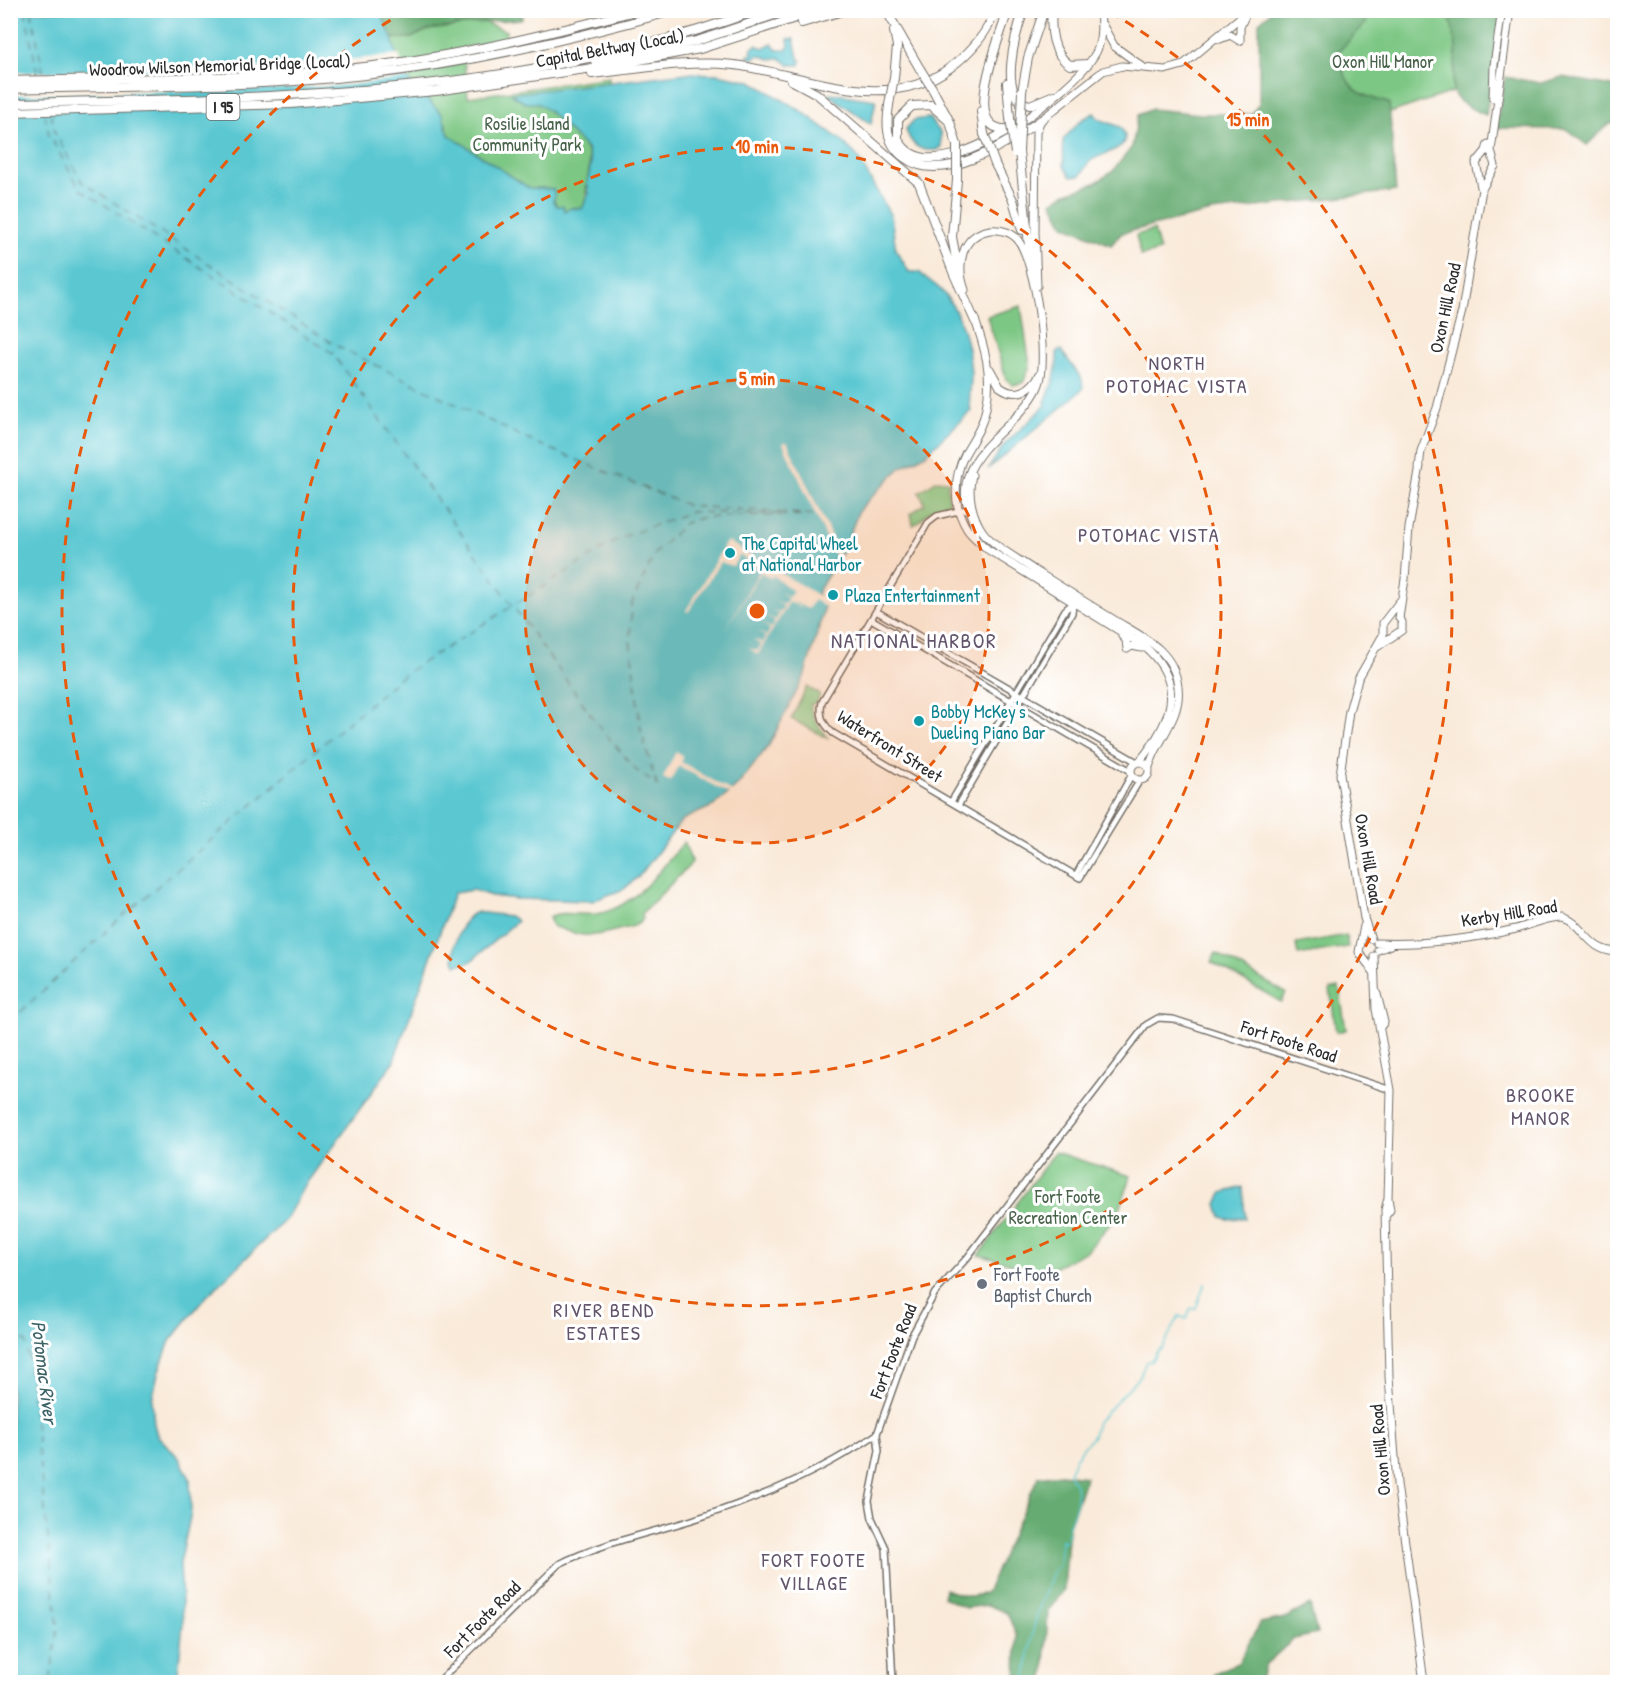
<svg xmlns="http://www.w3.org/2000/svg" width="1628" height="1693" font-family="'Patrick Hand',sans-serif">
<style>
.green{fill:#7dc784;stroke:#547958;stroke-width:1.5}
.forest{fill:#66ac72;stroke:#486c4e;stroke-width:1.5}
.water{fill:#5ac7d1;stroke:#42797e;stroke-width:1.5}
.pier{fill:#f9ead9}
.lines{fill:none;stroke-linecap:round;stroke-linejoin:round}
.stream{stroke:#5ac7d1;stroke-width:1.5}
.ferry{stroke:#3b6265;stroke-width:1.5;stroke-dasharray:8 6;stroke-linecap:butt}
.minor-casing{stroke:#736e68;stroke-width:8}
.major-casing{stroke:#736e68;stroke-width:9}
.highway-casing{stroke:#736e68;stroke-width:10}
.minor{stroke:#fff;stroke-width:5}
.major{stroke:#fff;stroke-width:7}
.highway{stroke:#fff;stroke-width:8}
.highway-bridge-casing{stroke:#736e68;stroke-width:10;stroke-linecap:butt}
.highway-bridge{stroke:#fff;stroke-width:8}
.ring{fill:none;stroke:#e8590c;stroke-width:3;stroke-dasharray:10 8}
.culture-dot{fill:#0f9aa8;stroke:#fff;stroke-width:2}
.worship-dot{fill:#6b7280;stroke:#fff;stroke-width:2}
.labels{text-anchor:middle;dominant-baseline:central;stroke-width:6;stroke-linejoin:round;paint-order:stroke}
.shield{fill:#fff;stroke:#6b6b6b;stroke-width:1.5}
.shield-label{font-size:16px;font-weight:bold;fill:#2b2b2b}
.street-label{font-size:18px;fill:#2b2b2b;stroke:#fff}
.park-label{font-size:18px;fill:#48624a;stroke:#fff}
.culture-label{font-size:18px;fill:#0d838f;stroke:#fff;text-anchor:start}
.worship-label{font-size:18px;fill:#5b616d;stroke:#fff;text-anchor:start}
.neighbourhood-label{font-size:20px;letter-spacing:1.5px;fill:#62546a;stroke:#fff}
.water-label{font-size:20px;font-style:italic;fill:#3b6265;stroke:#fff}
.quarter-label{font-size:21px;letter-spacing:1.5px;fill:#62546a;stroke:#fff}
.centre{fill:#e8590c;stroke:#fff;stroke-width:3}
.ring-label{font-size:18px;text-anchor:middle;font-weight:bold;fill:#e8590c;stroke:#fff;stroke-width:6;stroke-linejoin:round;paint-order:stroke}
</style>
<rect width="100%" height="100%" fill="#fff"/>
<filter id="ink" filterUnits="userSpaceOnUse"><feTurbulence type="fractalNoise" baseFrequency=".0167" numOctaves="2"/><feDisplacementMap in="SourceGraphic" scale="12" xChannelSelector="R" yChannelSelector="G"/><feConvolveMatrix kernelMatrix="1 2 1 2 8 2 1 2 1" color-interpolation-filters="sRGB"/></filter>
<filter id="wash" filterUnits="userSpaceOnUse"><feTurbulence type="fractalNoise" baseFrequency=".008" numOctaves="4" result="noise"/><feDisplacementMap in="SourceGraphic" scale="24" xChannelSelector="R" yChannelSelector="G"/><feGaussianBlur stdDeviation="1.35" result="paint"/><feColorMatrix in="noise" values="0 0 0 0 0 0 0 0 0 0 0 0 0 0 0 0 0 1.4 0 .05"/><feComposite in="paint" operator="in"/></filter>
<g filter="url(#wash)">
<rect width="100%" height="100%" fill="#f9ead9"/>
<path class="green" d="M1296,11H1501L1489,93L1452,92L1390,113L1352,107Z
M484,22L506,31V39L463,48L468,97L609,77V86L578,137C591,153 591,162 587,182C585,193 588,198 582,209L571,208L566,212L563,207L557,206L547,188H529L449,135L445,122L402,74L392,38H411L428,30Z
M1154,230L1160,251L1141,256L1136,235Z
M1021,306L1030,366L1023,383L1013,385L1006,379L987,316Z
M937,480L948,481L949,503C943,510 937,507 930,511C923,515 921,523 913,525L911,513L925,504L919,492Z
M807,687L820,694L817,703L811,704C809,715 822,730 829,739L791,719Z
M684,842L692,863L642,913L643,919C636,928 628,927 618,930C586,939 582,936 552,926L549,917C563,910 580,916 595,914C634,909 661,869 684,842Z
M1346,935L1348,947L1298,955L1296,944Z
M1216,953L1286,993L1281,1002L1211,962Z
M1339,987L1346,1030L1336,1032L1330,989Z
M1055,1152L1131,1176L1118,1215L1087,1251L1044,1273L979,1255Z"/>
<path class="forest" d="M509,10L523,16L521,19L484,22L428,30L411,38H392L380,11Z
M1273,10L1370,11L1366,23L1338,52C1346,88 1354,94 1389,103L1396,191L1212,212L1122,233L1111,245L1064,225L1052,202L1064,194L1095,183L1112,172L1132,147L1138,115L1152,109L1201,114H1251L1259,104V22Z
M1450,10L1502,11L1486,115C1439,96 1455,91 1456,49C1456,37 1451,24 1448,12Z
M1505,77L1541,83L1562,77L1617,87V123L1609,124L1587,145L1566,129L1496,128Z
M1061,1474L1086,1477L1069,1526L1064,1590L1048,1611L1044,1682H1016L1017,1636L1007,1613L988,1605L966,1608L943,1597L945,1589C960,1595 970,1599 986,1593L1038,1477Z
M1310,1605L1317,1634L1294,1639L1266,1664L1260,1682H1211L1214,1673L1238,1663L1260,1623L1285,1618Z"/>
<path class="water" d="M11,11H380L392,38L402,74L442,114L449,135L529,188L553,189L555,196L553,201L557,206H563L565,211L571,208L582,209L589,193L587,184L591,162L587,149L549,111L537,103H525L511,94L687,73L718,74L751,81L801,111L841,140L857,156L891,216L896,250L909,272H919C926,279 934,283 941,290C961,311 969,345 971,373C972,385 967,400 971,411L925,455L900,468L859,510L845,547L817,593L824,607L823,614L804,677L769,745L738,785L715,805L682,820L641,874L624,889L592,901L517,899L491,896L473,890L454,893L393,1063L303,1188L286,1219L203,1300L170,1341L158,1373L152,1400L154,1424L157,1435L180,1459L190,1479L191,1513L180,1563L183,1623L177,1682H11Z
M788,39H794L798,58L801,61L800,65H789L780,58L770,59L759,55L753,59L747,56L752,54L751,49L756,45L763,48L772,43L777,50H785L789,47Z
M830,93L876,100L871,124L829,95Z
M1094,113L1099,119L1120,127C1138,148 1102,153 1092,160C1086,164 1084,171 1080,176L1071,177L1064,166L1063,140L1081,120Z
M929,118L941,133V147L936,150C920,152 910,144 906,129L914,120Z
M1061,350L1082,379L1083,389L988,469L1004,445L1046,405L1045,402C1053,383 1058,371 1057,351Z
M476,912L510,916L517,921L470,962L456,965C448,951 462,918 476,912Z
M1243,1187L1245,1218L1227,1219L1221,1217L1217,1204L1222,1193Z"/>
<path class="pier" d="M399,55L404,73L410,78L352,85L268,89L10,95L11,73L269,67Z
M787,442L840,556L837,561L783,443Z
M727,541L822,598L825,607L814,600L808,609L790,600L804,609L789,602L758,654L748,648L758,651L761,645L753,639L763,643L766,637L757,631L767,636L770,629L762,624L771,628L775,622L766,616L776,620L779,614L771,609L780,613L784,607L775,600L784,605L788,598L780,592L789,597L793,591L773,575L771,578L761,572L723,633L761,569L739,555L733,566L720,562L688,612L686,611Z
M676,752L683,757L681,762L734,793L731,795L679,766L670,781L663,778Z"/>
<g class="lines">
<path class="stream" d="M1027,1682C1025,1665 1035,1617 1042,1600C1046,1589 1051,1582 1053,1570L1059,1566L1061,1539L1064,1542L1068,1539C1065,1523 1080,1508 1077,1491C1076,1485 1071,1479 1069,1473L1076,1457L1093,1436L1097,1422L1140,1376L1146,1362L1151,1361L1157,1351L1162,1348L1179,1316L1187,1319L1190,1309L1196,1308L1205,1283"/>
<path class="ferry" d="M25,10L38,77
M31,10L44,77
M45,114L49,135L80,189L332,353L599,726L636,770L658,786
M51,114L55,133L82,182L337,346L531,441L689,506L816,515
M657,786L641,731L630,640L632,603L655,553L685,523L704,517L802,515
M10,1022L114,924L403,675L620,538L691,512L779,514
M10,1333L26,1342L58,1626L50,1682"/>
</g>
</g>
<g filter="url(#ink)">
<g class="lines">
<defs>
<path id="minor" d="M967,509L937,516L928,523L822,702C819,716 823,724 833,733L1080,878L1140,780
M876,611L1137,762
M871,619L1131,771
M951,802L1065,610L1073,603
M958,806L1072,613L1073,605
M1076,875L1132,774
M877,1434L879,1451L869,1501L872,1518L886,1548L893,1682
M438,1682L559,1564C605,1541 658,1532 707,1515C765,1496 826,1468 877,1434L912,1335L935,1293L967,1258L1146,1025L1158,1018L1173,1019L1391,1090"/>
<path id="major" d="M1102,24L1114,46L1143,67
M1220,39L1230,35L1240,41V27L1245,16
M1493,98L1494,65L1502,10
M1017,125C1039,110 1089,72 1098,48C1102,36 1101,23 1100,10
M1481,187L1476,163L1486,151L1488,144
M1037,286L1035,232L1036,132L1041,120L1103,71L1122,66L1165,70L1183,65L1249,10
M965,290C956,265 961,235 990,230C1000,229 1012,232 1018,240C1035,263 1050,362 1038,387C1022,422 981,439 968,476C959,503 975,514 976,538
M974,317C985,348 993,375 986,408C983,426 974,438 965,454C953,477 953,507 967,529C971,536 981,543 987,549L1144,646C1188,684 1171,723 1139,762
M990,369L1000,387C1017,399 1031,390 1040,374
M1419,468L1421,451L1437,408L1462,311L1482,189L1495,166L1491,151L1510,10
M972,475C967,494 972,516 983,532C996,548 1017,558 1034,570C1059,585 1083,601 1108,616C1137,635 1174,647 1178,687C1182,718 1157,739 1149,767
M1399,618L1405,579L1409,528L1420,466
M1122,636L1126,640L1127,649L1132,646L1142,648
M1377,647L1402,630V622L1399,618
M1131 771a9 9 0 1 1 18 0a9 9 0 1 1-18 0Z
M1345,802L1364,918L1371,939
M1345,806L1340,775L1349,711L1358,679L1383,635V623L1400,601
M1364,926L1359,952L1373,971
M1377,943C1421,945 1473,939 1516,929C1531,925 1546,917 1562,917C1586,925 1586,951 1618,952
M1378,950L1390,945
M1374,956L1376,1009L1391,1090L1388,1198L1390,1210L1387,1214
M1377,994L1384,1022L1381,1026
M1388,1198L1385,1210L1389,1377L1397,1484L1424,1682"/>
<path id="highway" d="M886,10L920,69
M1008,10C1002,33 957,134 1009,129
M1024,10C1016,32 996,99 1030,105L1054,95
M1052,10C1050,29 1052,54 1070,65L1088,64
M802,23L846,10
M595,61L697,41L789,10
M592,74C639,69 687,60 734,65C806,74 886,116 951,67C971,52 987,33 996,10
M894,78L897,46L894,31
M791,80L817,94L919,183L953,272L975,321
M10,81C119,78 229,80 337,70C442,60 537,37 639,10
M1007,83L1010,118
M932,88L950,122L957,145
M10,89C128,86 247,88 365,75C471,63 574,39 676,10
M1022,92L1028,58L1044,10
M890,99C886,122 884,143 905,158C943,186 1009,142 1041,120
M10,103C261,98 519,98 758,10
M981,111L984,134
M10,112L291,104L436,91L606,66L700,49L820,10
M950,122L931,105L912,106L898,120V139C920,181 984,144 1013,128
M1019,151L1032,274
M995,164L1013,200L1022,230
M957,180L952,237L959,275"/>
</defs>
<use href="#minor" class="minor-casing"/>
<use href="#major" class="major-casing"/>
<use href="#highway" class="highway-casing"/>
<use href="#minor" class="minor"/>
<use href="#major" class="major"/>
<use href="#highway" class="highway"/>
<defs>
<path id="highway-bridge" d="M920,69L932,88
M890,99L894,78
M1010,118L1015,153
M984,134L995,164
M957,145V180
M1019,151L1022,92"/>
</defs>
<use href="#highway-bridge" class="highway-bridge-casing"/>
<use href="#highway-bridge" class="highway-bridge"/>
</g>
</g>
<circle cx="757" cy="611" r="232" fill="#e8590c" fill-opacity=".12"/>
<g class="ring">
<circle cx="757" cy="611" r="232"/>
<circle cx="757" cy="611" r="464"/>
<path d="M1110 12A695 695 0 1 1 404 12"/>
</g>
<g class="culture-dot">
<circle cx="730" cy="553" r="6"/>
<circle cx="833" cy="595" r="6"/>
<circle cx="919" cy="721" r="6"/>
</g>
<circle class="worship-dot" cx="982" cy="1284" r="6"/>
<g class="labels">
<rect class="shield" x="206.5" y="94" width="33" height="26" rx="4.5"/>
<g class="shield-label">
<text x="223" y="107">I 95</text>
</g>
<g class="street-label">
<text transform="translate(610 48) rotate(-10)">Capital Beltway (Local)</text>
<text transform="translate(220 65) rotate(-2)">Woodrow Wilson Memorial Bridge (Local)</text>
<text transform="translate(1445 308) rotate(-78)">Oxon Hill Road</text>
<text transform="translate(890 746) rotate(32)">Waterfront Street</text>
<text transform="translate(1369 859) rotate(80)">Oxon Hill Road</text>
<text transform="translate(1509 913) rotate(-9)">Kerby Hill Road</text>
<text transform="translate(1289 1041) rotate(18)">Fort Foote Road</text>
<text transform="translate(893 1351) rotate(-69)">Fort Foote Road</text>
<text transform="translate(1380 1450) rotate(-95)">Oxon Hill Road</text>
<text transform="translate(482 1619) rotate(-45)">Fort Foote Road</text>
</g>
<g class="park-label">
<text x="1383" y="61">Oxon Hill Manor</text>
<text x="527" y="123">Rosilie Island<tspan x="527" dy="21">Community Park</tspan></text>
<text x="1068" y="1196">Fort Foote<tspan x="1068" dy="21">Recreation Center</tspan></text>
</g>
<g class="culture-label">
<text x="742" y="543">The Capital Wheel<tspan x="742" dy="21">at National Harbor</tspan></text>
<text x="845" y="595">Plaza Entertainment</text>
<text x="931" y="711">Bobby McKey's<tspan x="931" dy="21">Dueling Piano Bar</tspan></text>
</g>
<g class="worship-label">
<text x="994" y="1274">Fort Foote<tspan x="994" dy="21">Baptist Church</tspan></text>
</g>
<g class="neighbourhood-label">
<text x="1177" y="362">NORTH<tspan x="1177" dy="23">POTOMAC VISTA</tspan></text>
<text x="1149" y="534">POTOMAC VISTA</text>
<text x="1541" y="1094">BROOKE<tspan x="1541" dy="23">MANOR</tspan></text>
<text x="604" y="1309">RIVER BEND<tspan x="604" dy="23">ESTATES</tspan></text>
<text x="814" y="1559">FORT FOOTE<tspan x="814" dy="23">VILLAGE</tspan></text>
</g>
<g class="water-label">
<text transform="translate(45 1372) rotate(83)">Potomac River</text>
</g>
<g class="quarter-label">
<text x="914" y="640">NATIONAL HARBOR</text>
</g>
</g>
<circle cx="757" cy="611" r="9" class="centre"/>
<g class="ring-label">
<text x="1248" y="126">15 min</text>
<text x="757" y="153">10 min</text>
<text x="757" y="385">5 min</text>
</g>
<rect width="1628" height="1693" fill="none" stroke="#fff" stroke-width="36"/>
</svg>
